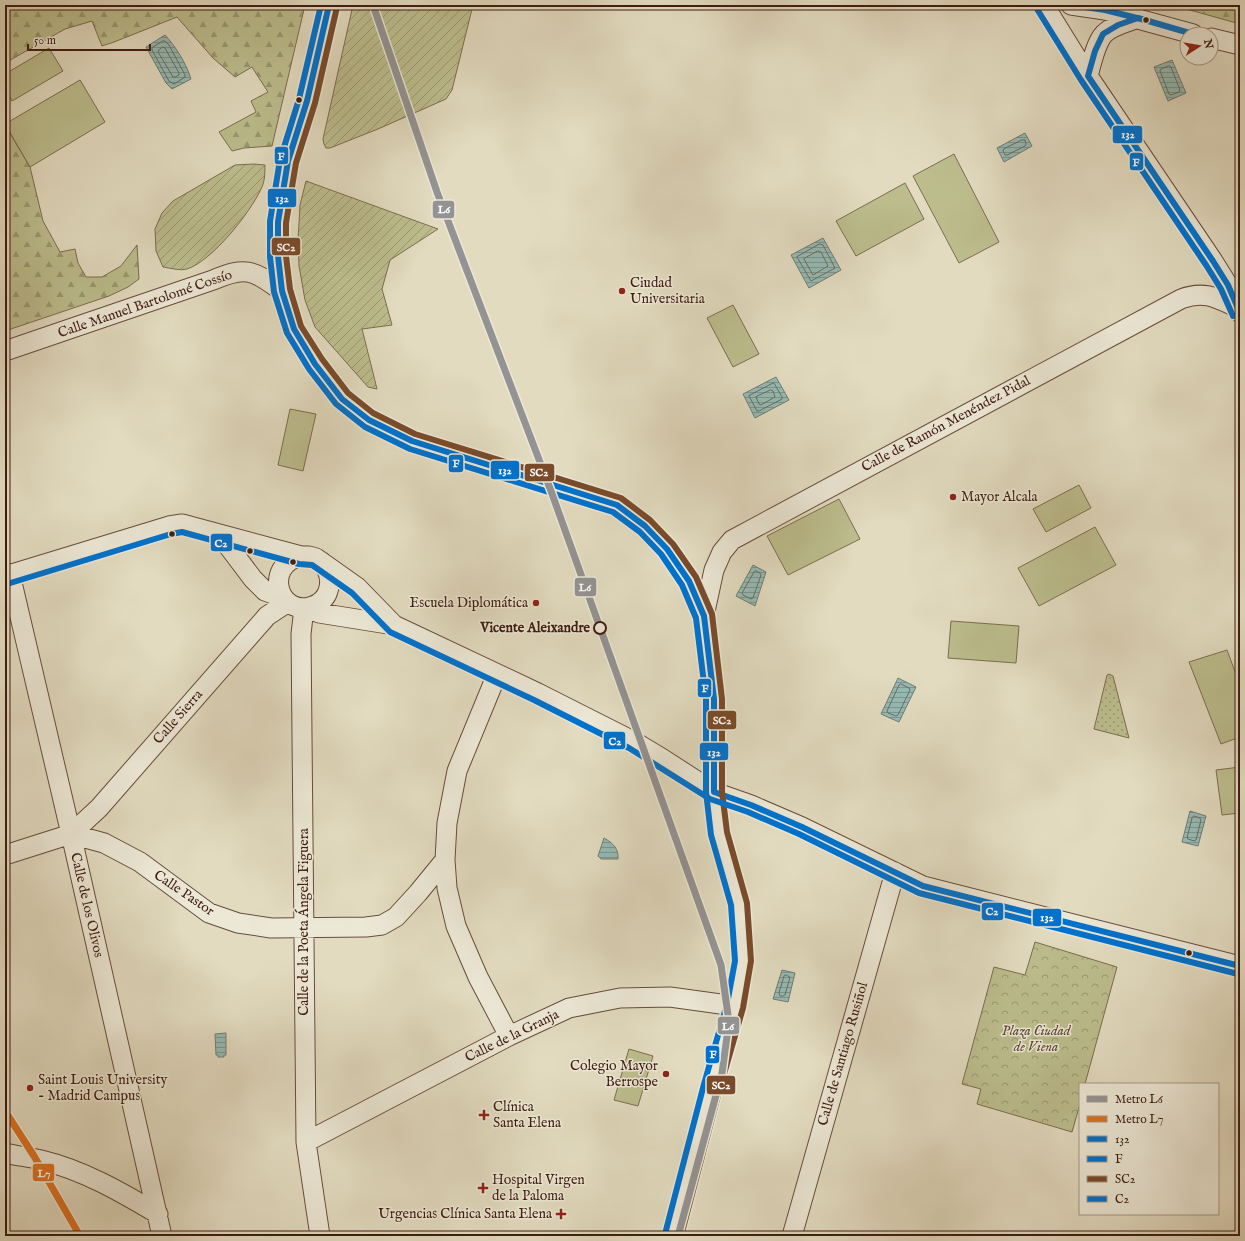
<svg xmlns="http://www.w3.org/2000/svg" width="1245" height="1241" font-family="'IM FELL English',serif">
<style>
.grass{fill:url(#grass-dots);stroke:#7e6c4e}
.forest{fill:url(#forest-firs);stroke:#7e6c4e}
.park{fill:url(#park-crowns);stroke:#7e6c4e}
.garden{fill:url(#garden-furrows);stroke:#7e6c4e}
.pitch{fill:#bcbd8d;stroke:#7e6c4e}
.water{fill:url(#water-rules);stroke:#737b73}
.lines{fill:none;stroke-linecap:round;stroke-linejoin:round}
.shore{stroke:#6a6c62;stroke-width:1}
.minor-casing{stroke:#684c3c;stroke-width:21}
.minor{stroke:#ece8d6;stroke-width:19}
.bus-1-casing{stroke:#ece8d6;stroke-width:9}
.bus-2-casing{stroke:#ece8d6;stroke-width:9}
.bus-3-casing{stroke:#ece8d6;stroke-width:9}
.bus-4-casing{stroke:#ece8d6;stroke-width:9}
.bus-1{stroke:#0072ce;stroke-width:6}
.bus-2{stroke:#0072ce;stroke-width:6}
.bus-3{stroke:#7a4b2a;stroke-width:6}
.bus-4{stroke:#0072ce;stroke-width:6}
.metro-1-casing{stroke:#ece8d6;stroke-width:10}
.metro-2-casing{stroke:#ece8d6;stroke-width:10}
.metro-1{stroke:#939393;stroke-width:7}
.metro-2{stroke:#dc7222;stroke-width:7}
.bus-dot{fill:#3f1c10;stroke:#ece8d6;stroke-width:1.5}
.poi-dot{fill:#8f2418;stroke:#ece8d6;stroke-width:1.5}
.stop-dot{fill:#ece8d6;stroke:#3f1c10;stroke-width:2}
.labels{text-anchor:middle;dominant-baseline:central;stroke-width:3;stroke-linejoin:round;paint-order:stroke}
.poi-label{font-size:14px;fill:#3f1c10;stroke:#ece8d6;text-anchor:start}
.street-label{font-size:14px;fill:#3f1c10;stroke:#ece8d6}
.stop-label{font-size:14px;font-weight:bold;fill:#3f1c10;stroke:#ece8d6;text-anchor:end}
.park-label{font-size:14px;font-style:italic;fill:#5e442f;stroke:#ece8d6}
.line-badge{stroke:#ece8d6;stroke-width:1.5}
.badge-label{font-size:11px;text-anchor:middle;font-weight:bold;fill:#fff}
</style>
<defs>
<pattern id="grass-dots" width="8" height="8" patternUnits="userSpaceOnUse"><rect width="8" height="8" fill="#bcbd8d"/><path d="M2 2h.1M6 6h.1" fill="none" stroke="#9a9972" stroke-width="1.8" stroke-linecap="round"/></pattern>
<pattern id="forest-firs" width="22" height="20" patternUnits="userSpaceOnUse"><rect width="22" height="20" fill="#bcbd8d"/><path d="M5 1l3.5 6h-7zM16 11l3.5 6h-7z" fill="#9a9972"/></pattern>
<pattern id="park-crowns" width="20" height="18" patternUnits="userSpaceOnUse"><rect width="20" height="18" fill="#bcbd8d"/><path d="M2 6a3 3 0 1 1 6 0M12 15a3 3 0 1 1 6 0" fill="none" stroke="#9a9972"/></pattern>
<pattern id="garden-furrows" width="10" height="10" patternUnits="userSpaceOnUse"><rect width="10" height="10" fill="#bcbd8d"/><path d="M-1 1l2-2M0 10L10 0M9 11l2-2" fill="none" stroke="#9a9972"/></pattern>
<pattern id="water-rules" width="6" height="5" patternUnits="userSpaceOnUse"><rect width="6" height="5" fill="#95bbb5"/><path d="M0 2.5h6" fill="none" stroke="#7b9792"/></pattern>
</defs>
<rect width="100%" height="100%" fill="#e2dbc0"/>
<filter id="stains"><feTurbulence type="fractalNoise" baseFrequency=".005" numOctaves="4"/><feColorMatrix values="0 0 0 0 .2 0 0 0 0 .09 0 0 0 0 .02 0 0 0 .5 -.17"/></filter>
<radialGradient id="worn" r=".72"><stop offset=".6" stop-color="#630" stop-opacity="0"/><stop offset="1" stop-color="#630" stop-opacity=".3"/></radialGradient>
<path class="grass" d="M1109,674L1113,676L1129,738L1094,729L1107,675Z"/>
<path class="forest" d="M5,5H305L272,146L244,148L232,151L219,132L256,112L251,101L268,92L252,67L235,77L213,58L177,17L114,42L102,46L92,21L65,29L5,63Z
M1172,5H1240V24Z
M5,125L30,167L43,221L60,252L75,249L78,263L86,277H102L121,266L137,245L139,279L128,287L109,296L5,331Z"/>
<path class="park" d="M1035,942L1117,967L1085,1084H1080V1104L1072,1132L977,1104L981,1089L962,1084L994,967L1025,975Z"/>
<path class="garden" d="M353,5H473L452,90L446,99L378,129L330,148H326L324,144L323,139Z
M254,164L265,165C265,172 265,182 261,189C250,213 212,261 187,269C180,271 170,268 163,267L156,251L155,229L162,213L173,201L235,165Z
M306,181L438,229L390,260L382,289L392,325L362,329L377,389L368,387L315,327L305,300L299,266L298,240L300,205Z"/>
<path class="pitch" d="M49,48L63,71L12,101L5,88V74Z
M80,80L105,122L30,167L5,124Z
M954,154L999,242L959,263L913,176Z
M905,183L924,219L856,256L836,221Z
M733,305L759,354L733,367L707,318Z
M290,409L316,414L303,471L278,465Z
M1079,485L1091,508L1046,532L1033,509Z
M839,499L860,539L788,575L767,536Z
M1095,527L1116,565L1039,606L1018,568Z
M951,621L1019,626L1016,663L948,658Z
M1227,650L1240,685V737L1221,744L1189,662Z
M1240,767V813L1222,815L1216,770Z
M629,1049L653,1056L638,1106L614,1100Z"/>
<path class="water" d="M165,35C176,47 186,63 191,79L172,89L166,83L146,47Z
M1172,60L1186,93L1168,101L1154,67Z
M1025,133L1032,146L1004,162L997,148Z
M823,238L841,270L809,288L791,255Z
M776,377L789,400L755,418L743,394Z
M753,565L766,572L755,606L736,596Z
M898,678L916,687L899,722L881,714Z
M1190,811L1206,816L1198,846L1182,842Z
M604,838C613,843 619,849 618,859H601L598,856Z
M782,970L795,973L788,1002L773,999Z
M226,1033V1055H224V1057H218V1055H216L215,1034Z"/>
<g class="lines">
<path class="shore" d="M163,41H165L169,45L185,75V77L174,84L169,81L152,50V48Z
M163,47L165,48L179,73V75L175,77H173L158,52L159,50Z
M1169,66L1171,67L1180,90L1179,92L1171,95L1169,94L1160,71L1161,69Z
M1022,140H1025L1026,144L1025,146L1007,155H1005L1003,151L1004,149Z
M820,244L823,245L835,268L811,281L797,257Z
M818,251L821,252L828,266L813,275L804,259Z
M774,383L782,397V399L759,411H757L749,396Z
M771,390L773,391L775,397L761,405L759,404L756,397Z
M756,571L760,573L761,575L753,598L751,599L743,595L742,593L754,572Z
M901,684L909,688L910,690L898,715L896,716L888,713L887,711L899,685Z
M1194,816L1200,818L1201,820L1196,840L1194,841L1188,839L1187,838L1192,818Z
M786,975L790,977L785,995L783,996H780L779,993L784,976Z"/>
<defs>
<path id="minor" d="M329,5L307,101L288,161L278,222V256L282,291L294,329L315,364L342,399L369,420L412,441L543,481L617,505L645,526L667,549L689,581L704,616L714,699L715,748L714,792L719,834L739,904L743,961L735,1006L712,1086L673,1236
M1044,5L1088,76L1213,261L1228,285L1239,312
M1071,5L1105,10L1193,34
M1211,38L1240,45
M1088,76C1091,65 1096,42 1104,34C1111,26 1128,22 1138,18
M5,351L213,280C248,265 253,271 282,291
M219,534L253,579L265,591L284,598
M301,556C262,566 279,618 313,606C320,603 326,598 328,591C332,580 329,571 322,562
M10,574L71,834L162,1236
M5,576L169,526L182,524L301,556H309L316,558L357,587L394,625
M309,607L319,613L394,625L538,693L633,741L663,759L714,792L751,805L802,827L923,886L1240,966
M304,608L301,634L306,1142L320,1236
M704,616L714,570L722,552L732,540L1181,299C1204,290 1217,298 1238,308
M497,674L457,771L447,823L445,860L447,888L456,926L478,977L509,1036
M71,834L104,843L140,862L209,913L238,923L271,928L366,927L382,925L396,917L418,893L445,860
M5,855L71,834L99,808L267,616L288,602
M306,1142L509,1036L569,1008L620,998L670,997L735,1006
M5,1153C17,1156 29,1157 41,1160C83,1170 121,1192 158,1214
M792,1236L895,872"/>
</defs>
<use href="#minor" class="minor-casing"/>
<use href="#minor" class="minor"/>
<defs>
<path id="bus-1" d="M329,5L307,101L288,161L278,222V256L282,291L294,329L315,364L342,399L369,420L412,441L617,505L645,526L667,549L689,581L704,616L714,699V792L751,805L802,827L923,886L1240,966
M1071,5L1105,10L1149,21
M1193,34L1138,18L1118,25L1103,34L1095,51L1088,76L1213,261L1228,285L1240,313"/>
<path id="bus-2" d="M321,5L299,99L280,160L270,221V257L274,292L287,333L309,369L336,404L365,427L410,449L613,512L640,532L661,554L682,585L696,618L706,700V792L711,835L731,905L735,961L727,1004L704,1084L665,1234
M1037,9L1081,80L1206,265L1221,289L1233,316"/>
<path id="bus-3" d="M337,7L315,103L296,163L286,223V256L290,289L301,326L322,359L348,393L373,413L415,434L621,498L650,520L673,544L696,577L712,614L722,699V792L727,832L747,903L751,961L743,1008L720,1088L681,1236"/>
<path id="bus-4" d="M7,584L171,534L182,532L299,564L312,565L352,593L390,632L534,700L629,748L710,799L748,812L799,834L919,893L1238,974"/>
</defs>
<use href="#bus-1" class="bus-1-casing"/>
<use href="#bus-2" class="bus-2-casing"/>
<use href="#bus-3" class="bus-3-casing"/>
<use href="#bus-4" class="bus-4-casing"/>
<use href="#bus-1" class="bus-1"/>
<use href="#bus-2" class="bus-2"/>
<use href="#bus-3" class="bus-3"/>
<use href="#bus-4" class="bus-4"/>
<defs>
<path id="metro-1" d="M373,5L437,192L551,491L721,965L729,1022L722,1073L678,1236"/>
<path id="metro-2" d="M5,1111L34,1156L80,1236"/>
</defs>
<use href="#metro-1" class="metro-1-casing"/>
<use href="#metro-2" class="metro-2-casing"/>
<use href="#metro-1" class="metro-1"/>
<use href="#metro-2" class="metro-2"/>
</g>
<g class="bus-dot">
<circle cx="1146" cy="20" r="3.5"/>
<circle cx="299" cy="100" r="3.5"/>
<circle cx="172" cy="534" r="3.5"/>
<circle cx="250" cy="551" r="3.5"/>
<circle cx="293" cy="562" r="3.5"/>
<circle cx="1189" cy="953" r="3.5"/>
</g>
<g class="poi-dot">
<circle cx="622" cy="291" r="4"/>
<circle cx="953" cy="497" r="4"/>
<circle cx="536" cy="603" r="4"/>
<circle cx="666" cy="1074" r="4"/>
<circle cx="30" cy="1088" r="4"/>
<path d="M482 1109h4v4h4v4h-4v4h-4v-4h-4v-4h4z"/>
<path d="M481 1182h4v4h4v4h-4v4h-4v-4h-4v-4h4z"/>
<path d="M559 1208h4v4h4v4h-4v4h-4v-4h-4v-4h4z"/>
</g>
<circle class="stop-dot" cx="600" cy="628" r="6"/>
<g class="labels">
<g class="poi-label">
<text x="630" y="283">Ciudad<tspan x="630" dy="16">Universitaria</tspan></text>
<text x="961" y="497">Mayor Alcala</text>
<text x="528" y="603" text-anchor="end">Escuela Diplomática</text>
<text x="658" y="1066" text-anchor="end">Colegio Mayor<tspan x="658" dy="16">Berrospe</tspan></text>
<text x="38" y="1080">Saint Louis University<tspan x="38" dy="16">- Madrid Campus</tspan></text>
<text x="493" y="1107">Clínica<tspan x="493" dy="16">Santa Elena</tspan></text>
<text x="492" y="1180">Hospital Virgen<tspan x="492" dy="16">de la Paloma</tspan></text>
<text x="552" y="1214" text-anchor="end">Urgencias Clínica Santa Elena</text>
</g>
<g class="street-label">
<text transform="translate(145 304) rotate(-19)">Calle Manuel Bartolomé Cossío</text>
<text transform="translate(946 424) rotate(-28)">Calle de Ramón Menéndez Pidal</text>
<text transform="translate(178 717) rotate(-49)">Calle Sierra</text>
<text transform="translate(184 893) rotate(34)">Calle Pastor</text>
<text transform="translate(87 905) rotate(77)">Calle de los Olivos</text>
<text transform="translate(304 922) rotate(-90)">Calle de la Poeta Ángela Figuera</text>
<text transform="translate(512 1036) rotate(-26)">Calle de la Granja</text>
<text transform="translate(843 1054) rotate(-74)">Calle de Santiago Rusiñol</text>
</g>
<g class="stop-label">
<text x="590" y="628">Vicente Aleixandre</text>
</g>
<g class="park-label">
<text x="1036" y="1031">Plaza Ciudad<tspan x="1036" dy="16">de Viena</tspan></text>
</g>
</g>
<g class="line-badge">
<rect x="1112" y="125" width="31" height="19" rx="4" fill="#0072ce"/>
<rect x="274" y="146" width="15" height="19" rx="4" fill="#0072ce"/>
<rect x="1129" y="152" width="15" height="19" rx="4" fill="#0072ce"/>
<rect x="267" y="188" width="30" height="20" rx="4" fill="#0072ce"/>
<rect x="432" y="200" width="23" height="19" rx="4" fill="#939393"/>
<rect x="271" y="237" width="30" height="19" rx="4" fill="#7a4b2a"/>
<rect x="448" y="454" width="16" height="19" rx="4" fill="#0072ce"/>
<rect x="490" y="460" width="30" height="20" rx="4" fill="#0072ce"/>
<rect x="524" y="463" width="31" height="19" rx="4" fill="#7a4b2a"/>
<rect x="210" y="533" width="23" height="19" rx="4" fill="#0072ce"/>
<rect x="574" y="577" width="23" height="20" rx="4" fill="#939393"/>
<rect x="697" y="678" width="15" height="20" rx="4" fill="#0072ce"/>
<rect x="707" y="710" width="30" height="20" rx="4" fill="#7a4b2a"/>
<rect x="603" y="731" width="23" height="19" rx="4" fill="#0072ce"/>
<rect x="699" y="742" width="30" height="19" rx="4" fill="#0072ce"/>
<rect x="981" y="902" width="23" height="19" rx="4" fill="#0072ce"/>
<rect x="1032" y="908" width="30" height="19" rx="4" fill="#0072ce"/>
<rect x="717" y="1016" width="23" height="19" rx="4" fill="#939393"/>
<rect x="705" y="1045" width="15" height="19" rx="4" fill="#0072ce"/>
<rect x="706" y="1075" width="30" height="20" rx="4" fill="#7a4b2a"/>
<rect x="32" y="1163" width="23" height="19" rx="4" fill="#dc7222"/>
</g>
<g class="badge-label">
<text x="1128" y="138">132</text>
<text x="281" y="160">F</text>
<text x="1136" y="166">F</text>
<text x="282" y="202">132</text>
<text x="444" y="213">L6</text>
<text x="286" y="251">SC2</text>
<text x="456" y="467">F</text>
<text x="505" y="474">132</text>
<text x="539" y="476">SC2</text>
<text x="221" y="547">C2</text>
<text x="585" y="591">L6</text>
<text x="705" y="692">F</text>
<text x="722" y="724">SC2</text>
<text x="615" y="745">C2</text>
<text x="714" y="756">132</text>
<text x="992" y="915">C2</text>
<text x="1047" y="921">132</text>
<text x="728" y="1030">L6</text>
<text x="713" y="1058">F</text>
<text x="721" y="1089">SC2</text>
<text x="44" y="1177">L7</text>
</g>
<rect width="1245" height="1241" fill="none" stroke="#e2dbc0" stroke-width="20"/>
<rect x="6" y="6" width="1233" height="1229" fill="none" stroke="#3f1c10" stroke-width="2"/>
<rect x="10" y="10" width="1225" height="1221" fill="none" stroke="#3f1c10"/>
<rect x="1079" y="1083" width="140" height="132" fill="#ece8d6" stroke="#a79687"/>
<rect x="1087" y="1096" width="20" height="6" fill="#939393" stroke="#a79687"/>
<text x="1115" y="1103" font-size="12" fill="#3f1c10">Metro L6</text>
<rect x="1087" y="1116" width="20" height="6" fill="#dc7222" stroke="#a79687"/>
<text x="1115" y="1123" font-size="12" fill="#3f1c10">Metro L7</text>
<rect x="1087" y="1136" width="20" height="6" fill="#0072ce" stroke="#a79687"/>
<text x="1115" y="1143" font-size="12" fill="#3f1c10">132</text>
<rect x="1087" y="1156" width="20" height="6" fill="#0072ce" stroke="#a79687"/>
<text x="1115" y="1163" font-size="12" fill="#3f1c10">F</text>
<rect x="1087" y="1176" width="20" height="6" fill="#7a4b2a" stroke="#a79687"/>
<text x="1115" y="1183" font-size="12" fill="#3f1c10">SC2</text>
<rect x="1087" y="1196" width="20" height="6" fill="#0072ce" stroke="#a79687"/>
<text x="1115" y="1203" font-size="12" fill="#3f1c10">C2</text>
<g transform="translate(1199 46) rotate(78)"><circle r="19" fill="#ece8d6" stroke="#a79687"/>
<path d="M0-3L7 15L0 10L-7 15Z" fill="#8f2418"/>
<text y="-6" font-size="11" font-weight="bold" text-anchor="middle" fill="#3f1c10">N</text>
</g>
<path d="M28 44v6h122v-6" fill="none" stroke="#3f1c10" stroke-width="2"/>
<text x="34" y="44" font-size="12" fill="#3f1c10" stroke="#ece8d6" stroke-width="3" paint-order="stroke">50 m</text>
<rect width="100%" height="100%" filter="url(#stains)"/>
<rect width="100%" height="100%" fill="url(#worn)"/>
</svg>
